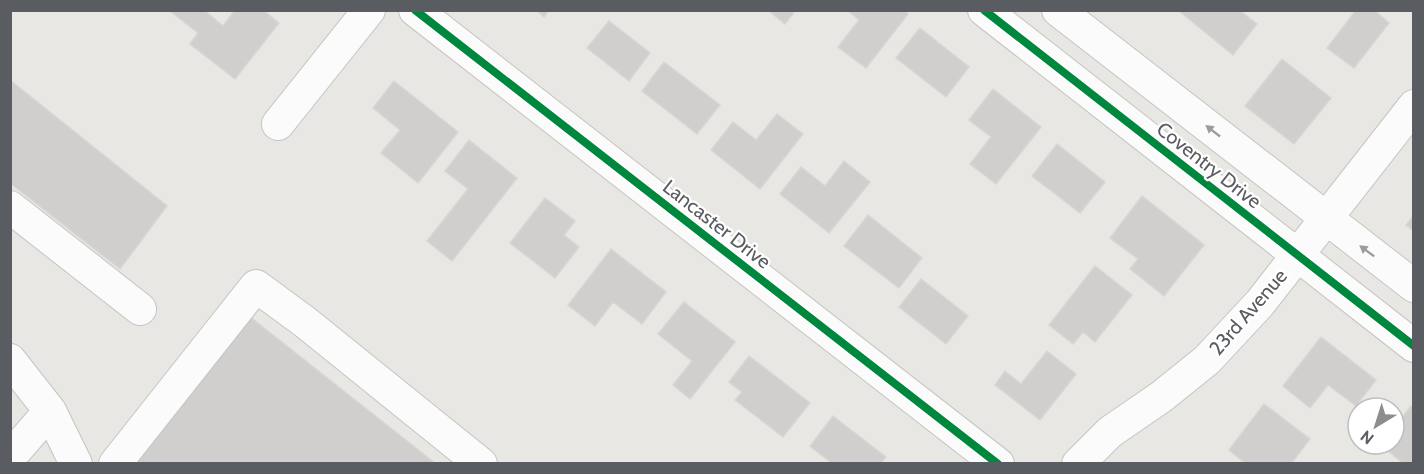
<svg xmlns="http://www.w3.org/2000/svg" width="1424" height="474" font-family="Cabin,sans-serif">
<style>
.building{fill:#d1cfcd;stroke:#d8d6d2;stroke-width:1.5}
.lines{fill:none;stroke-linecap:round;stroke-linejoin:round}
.minor-casing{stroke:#c4c4c3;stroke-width:34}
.minor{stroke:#fcfbfb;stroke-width:32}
.cycleway-casing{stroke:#fff;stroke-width:11}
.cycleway{stroke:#00873e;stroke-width:8}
.oneway{fill:#9a9c9f}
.labels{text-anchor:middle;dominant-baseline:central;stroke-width:4.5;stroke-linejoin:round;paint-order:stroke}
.street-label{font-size:20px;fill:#595d61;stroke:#fff}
</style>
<rect width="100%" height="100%" fill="#e9e7e3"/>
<path class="building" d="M204,10L223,26L235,10H263L279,23L235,79L190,44L198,33L170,11Z
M536,10H549L544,17Z
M768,10H796L785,24Z
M847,10H904L908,14L866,68L838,47L859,20Z
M1178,10H1239L1257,24L1233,55Z
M1356,10H1374L1389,23L1354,68L1327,48Z
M609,21L650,53L629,81L587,48Z
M920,28L969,67L946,97L896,58Z
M1282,59L1331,98L1294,144L1245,106Z
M664,62L720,105L697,134L642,91Z
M10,80L167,206L120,269L10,183Z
M394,81L458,132L418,183L381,153L400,130L373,108Z
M993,89L1041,127L996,184L970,164L991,137L969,120Z
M777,114L803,134L760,189L711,150L733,122L756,140Z
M469,140L517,178L452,261L427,241L468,189L445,171Z
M1057,144L1105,182L1080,213L1032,176Z
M844,161L870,182L829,233L780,194L801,167L825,186Z
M1142,196L1204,245L1164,296L1130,269L1138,259L1110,238Z
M545,198L575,221L564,235L579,247L555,278L510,243Z
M868,215L922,258L899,288L844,246Z
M1414,215V231L1406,225Z
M611,249L666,292L642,324L613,302L595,326L568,305Z
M1095,266L1132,295L1095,342L1083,332L1073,344L1049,325Z
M921,279L968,316L946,344L899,307Z
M684,302L735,342L690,399L673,385L692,361L658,334Z
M249,316L436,464H133Z
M1321,337L1376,380L1356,406L1328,385L1310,408L1283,386Z
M1047,351L1076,374L1040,420L995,385L1005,371L1021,384Z
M749,356L810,403L783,437L735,400L742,392L729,382Z
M1264,404L1310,439L1291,464H1246L1229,450Z
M1411,406L1414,408V464H1404L1381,445L1394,444V428Z
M833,416L886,457L880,464H833L810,446Z"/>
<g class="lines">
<defs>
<path id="minor" d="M415,10L998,464
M984,10L1414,346
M1058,10L1414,286
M278,124L369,10
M10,207L140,309
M10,360L50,411L76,464
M10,457L50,411
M115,464L256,286L305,322L481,464
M1078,464L1110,432L1161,397L1207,360L1260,303L1414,106"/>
</defs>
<use href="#minor" class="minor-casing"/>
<use href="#minor" class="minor"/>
<defs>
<path id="cycleway" d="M415,10L998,464
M984,10L1414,346"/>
</defs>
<use href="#cycleway" class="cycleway-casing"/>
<use href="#cycleway" class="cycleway"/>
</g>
<defs><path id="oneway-solid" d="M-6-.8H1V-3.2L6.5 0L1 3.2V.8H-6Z" transform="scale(1.5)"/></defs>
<g class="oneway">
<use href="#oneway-solid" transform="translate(1213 131) rotate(-142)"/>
<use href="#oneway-solid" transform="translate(1367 251) rotate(-143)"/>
</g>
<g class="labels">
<g class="street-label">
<text transform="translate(1209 165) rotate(38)">Coventry Drive</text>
<text transform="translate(717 224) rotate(38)">Lancaster Drive</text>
<text transform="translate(1248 312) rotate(-49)">23rd Avenue</text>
</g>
</g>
<rect width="1424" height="474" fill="none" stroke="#595d61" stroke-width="24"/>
<g transform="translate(1376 426) rotate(218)"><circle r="28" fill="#ffffff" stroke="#bdbec0" stroke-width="1.5"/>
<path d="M0-4.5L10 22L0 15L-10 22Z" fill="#8b8d8e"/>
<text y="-9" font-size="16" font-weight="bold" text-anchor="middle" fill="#595d61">N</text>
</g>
</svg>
